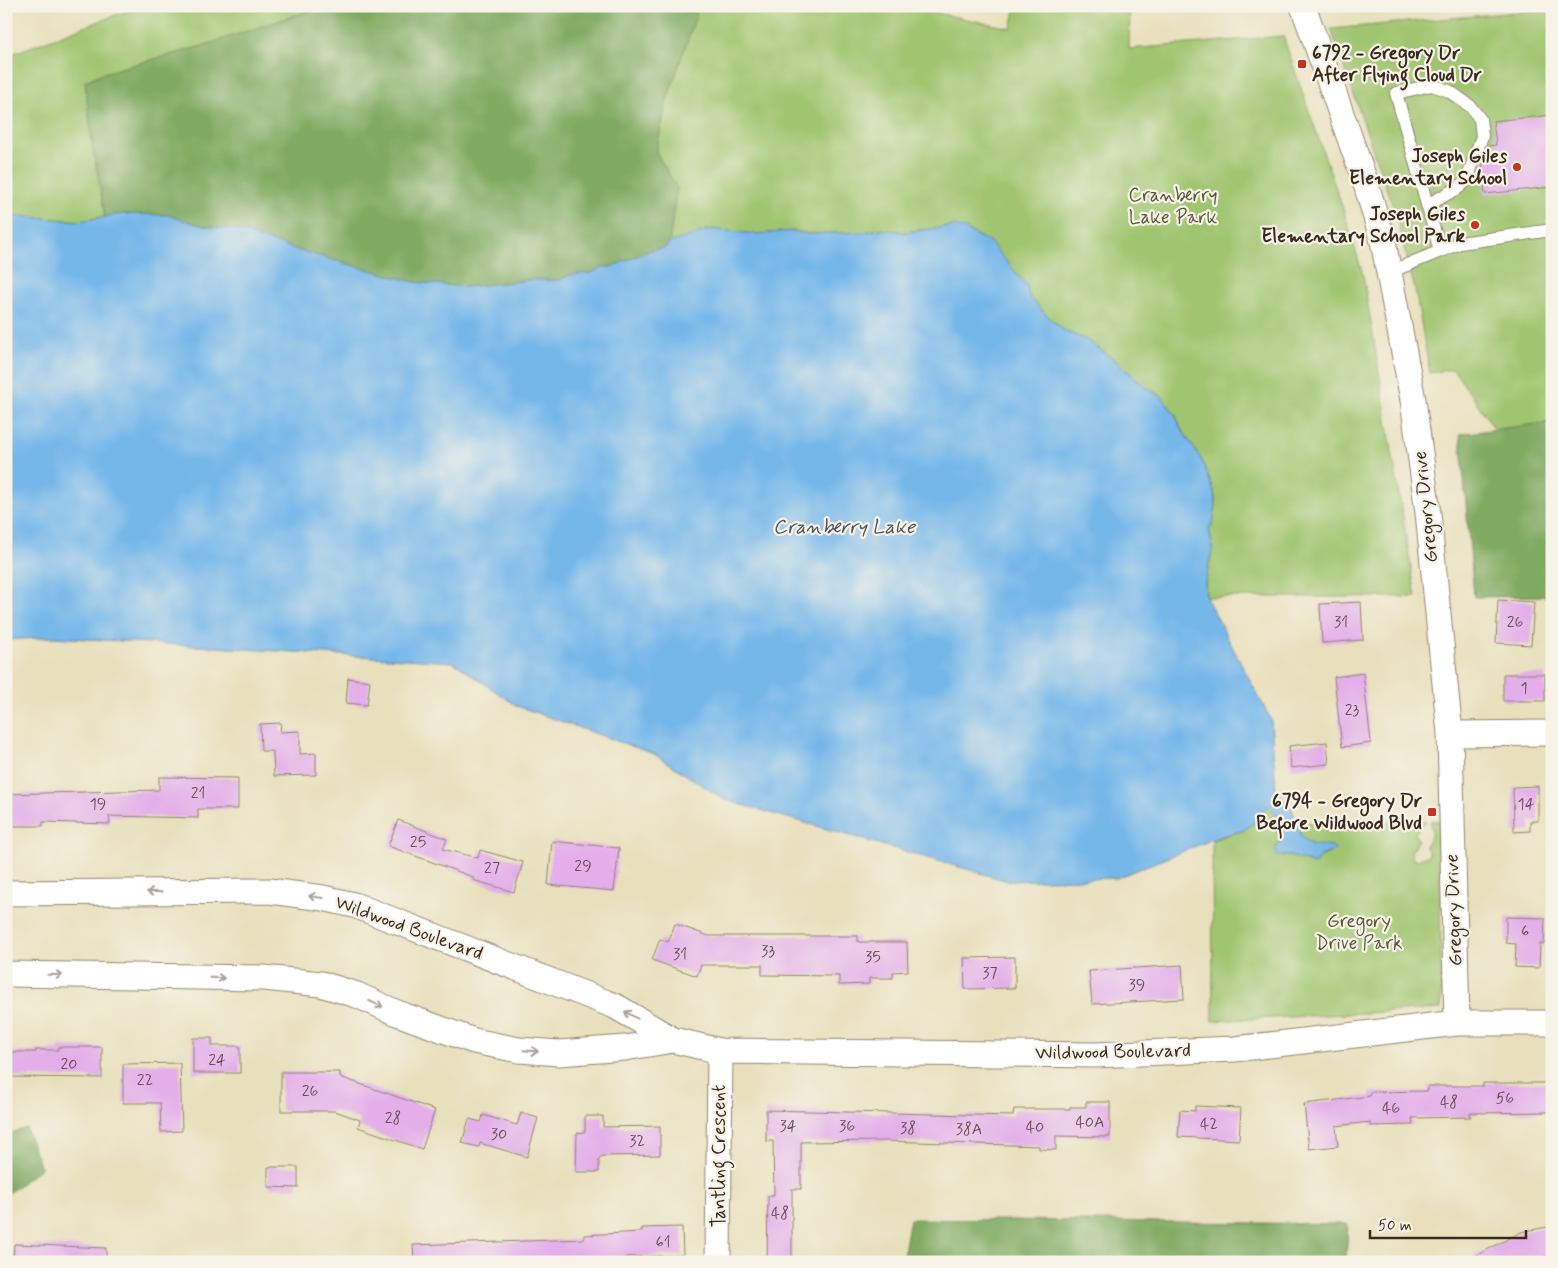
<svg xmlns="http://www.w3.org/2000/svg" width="1558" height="1268" font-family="Mynerve,sans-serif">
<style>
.green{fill:#a0c570;stroke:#6e7847}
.forest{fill:#80aa62;stroke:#5e6a40}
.water{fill:#76b7ea;stroke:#587084}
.building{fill:#e3aee9}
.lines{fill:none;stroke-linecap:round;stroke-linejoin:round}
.lane-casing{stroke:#92856e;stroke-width:14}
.street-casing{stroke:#92856e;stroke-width:27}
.lane{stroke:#fff;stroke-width:12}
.street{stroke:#fff;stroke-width:25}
.oneway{stroke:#a79f9a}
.poi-dot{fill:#c8321e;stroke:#f7f3e8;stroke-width:2}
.labels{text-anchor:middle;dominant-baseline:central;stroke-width:4.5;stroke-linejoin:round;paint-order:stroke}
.number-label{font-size:16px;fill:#654b51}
.poi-label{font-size:19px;font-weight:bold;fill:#3b2a1e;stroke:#f7f3e8;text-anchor:end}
.park-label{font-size:19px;fill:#595837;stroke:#f7f3e8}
.street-label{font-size:19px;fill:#3b2a1e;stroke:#f7f3e8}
.water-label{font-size:20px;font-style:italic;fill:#4d545b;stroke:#f7f3e8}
</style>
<rect width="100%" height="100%" fill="#f7f3e8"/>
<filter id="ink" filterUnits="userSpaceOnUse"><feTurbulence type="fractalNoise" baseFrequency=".02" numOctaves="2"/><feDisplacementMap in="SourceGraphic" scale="10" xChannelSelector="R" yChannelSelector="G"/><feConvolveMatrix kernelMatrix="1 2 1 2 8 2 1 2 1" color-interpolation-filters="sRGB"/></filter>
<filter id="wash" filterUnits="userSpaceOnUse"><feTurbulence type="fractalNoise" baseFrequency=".0096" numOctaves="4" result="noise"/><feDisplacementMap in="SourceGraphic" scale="20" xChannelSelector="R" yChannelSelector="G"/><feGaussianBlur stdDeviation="1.12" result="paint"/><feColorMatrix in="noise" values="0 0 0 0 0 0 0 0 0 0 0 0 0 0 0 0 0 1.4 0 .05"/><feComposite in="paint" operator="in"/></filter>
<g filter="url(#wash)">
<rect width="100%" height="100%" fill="#e8e0bd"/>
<path class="green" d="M140,6H901L1011,28L1016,6H1130L1129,49L1283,36L1344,212L1363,275L1416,597H1206L1205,582L1213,547L1209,530L1213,522L1216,504L1214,491L1201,459L1180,427L1176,416L1162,397L1143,385L1115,360L1087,340L1066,332L1045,314L1029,296L1027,286L954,226L905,232L880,229L864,232L808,234L794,231L757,234L707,230L665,248L123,214L79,221L6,215V56Z
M1552,9V445L1509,449L1453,369L1430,373L1415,290L1397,219L1331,29Z
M1265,806L1269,807L1286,822V825L1280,824L1274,828L1283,840L1276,846L1281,857L1290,856L1315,864L1320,857L1334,851L1332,846C1310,846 1302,846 1297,823L1426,821L1415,833L1418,840L1411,852L1413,859L1416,861L1430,854L1425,846L1432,833L1430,821H1440L1441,1009L1213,1021L1212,840L1242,831L1257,820Z"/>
<path class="forest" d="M323,6H664L697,13L667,100L656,152L677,188L669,243L665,248L651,250L611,267H603L592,273L570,275L560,280H530L465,287L414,282L297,250L237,230L203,226L167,215L123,214L105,217L93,149L85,81L103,73L202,46Z
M1552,422V596L1474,597L1460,434Z
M26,1128L41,1168L6,1195V1135Z
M910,1219L1348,1224L1346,1262H902Z"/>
<path class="water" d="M123,214L167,215L203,226L237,230L297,250L414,282L465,287L530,280H560L570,275L592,273L603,267H611L651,250L665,248L669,243L711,229L757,234L794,231L808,234L864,232L880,229L905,232L954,226L965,229L991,243L1027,286L1029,296L1045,314L1066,332L1087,340L1115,360L1143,385L1162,397L1176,416L1180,427L1201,459L1214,491L1216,504L1213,522L1209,530L1213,547L1205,582L1206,597L1271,720L1276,790L1292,809L1301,837L1312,845L1332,846L1335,848L1334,851L1320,856L1315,864L1290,856H1278L1275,848L1283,840L1274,828L1277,824L1286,825V822L1267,806L1254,823L1242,831L1221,836L1116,878L1008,881L725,800L654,754L517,706L453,662L54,637L6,640V215L79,221Z"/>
<g id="blocks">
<path class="building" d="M1552,115V187L1485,194L1482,161L1487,146L1496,145L1493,121Z
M1498,600L1534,602L1531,645L1496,643Z
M1361,602L1363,640L1322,643L1320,604Z
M1363,673L1371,743L1342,747L1334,677Z
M1503,674H1545V701H1503Z
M348,678L370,681L367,705L346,703Z
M281,723L280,732L300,731V754L316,753V775L274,776L273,751H261L260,724Z
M1327,742L1329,764L1291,768L1289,746Z
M159,777L238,778V809H198V818L109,816L110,824L43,822V826H6V794L159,790Z
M1538,786V821H1530V831L1514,832L1513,787Z
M398,820L447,839L443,849L478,858L480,850L523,862L514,892L473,880V877L388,846Z
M552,841L619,848L614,891L548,885Z
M1506,917L1545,918L1544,944H1540L1539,968L1515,967L1516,944L1506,943Z
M675,924L709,936H858V942H907L908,971L893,972V978H869V984L839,985V976L762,975V965H701L697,976L652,960L660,939L668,942Z
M1015,957V988L965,989L964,958Z
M1182,965L1184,999L1092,1004L1089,971Z
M193,1038H212V1046H240V1073H193Z
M58,1047H102V1078L6,1077V1052H36V1050H58Z
M180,1063L182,1131L161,1132L160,1103H123V1064Z
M281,1072H340V1077L435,1110L422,1149L358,1127L360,1120L335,1111H281Z
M1483,1083H1552V1112L1470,1113L1471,1117L1412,1118L1413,1125L1370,1126V1122L1336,1126L1338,1146L1309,1149L1304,1104L1370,1096V1092L1428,1091V1086H1483Z
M1086,1102H1110V1137L1056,1136V1150L1039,1149V1146L885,1141L801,1142V1189H792V1262H767L768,1196H774L773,1141H766V1110L1013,1116L1014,1109H1070V1107H1086Z
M1195,1106L1241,1108L1239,1140L1178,1137L1180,1110L1195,1111Z
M521,1113L538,1118L527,1157L480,1143L479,1147L462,1143L469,1119L481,1122L483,1115L517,1125Z
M585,1116H603V1127L660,1126V1155L603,1156L599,1158V1172H576L577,1133L585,1132Z
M268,1167H298V1188L268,1187Z
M1552,1226V1255L1517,1262H1464L1521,1232Z
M682,1227L683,1255L626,1257V1260L601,1262H414L413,1245L584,1239V1235L642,1232V1228Z
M14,1244L106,1248V1262H13Z"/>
</g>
</g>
<g filter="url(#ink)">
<use href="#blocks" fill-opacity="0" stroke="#92856e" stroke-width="1"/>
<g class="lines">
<defs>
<path id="lane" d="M1427,205L1458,188L1467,180L1482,136L1480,119L1470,106L1449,91L1432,85L1396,93L1440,251
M1390,272L1460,243L1552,230"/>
<path id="street" d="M1303,6L1366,184L1383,241L1413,400L1428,513L1450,734L1457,1023
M1450,734L1552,733
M6,893L270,891L323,898L354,905L615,1006L673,1040L720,1051L1095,1055L1235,1049L1457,1023H1552
M6,974L264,978L321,984L357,995L397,1013L474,1041L519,1050L559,1053L625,1048L673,1040
M718,1262L720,1051"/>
</defs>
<use href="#lane" class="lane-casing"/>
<use href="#street" class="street-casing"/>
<use href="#lane" class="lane"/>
<use href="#street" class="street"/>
</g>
<defs><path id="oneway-shaft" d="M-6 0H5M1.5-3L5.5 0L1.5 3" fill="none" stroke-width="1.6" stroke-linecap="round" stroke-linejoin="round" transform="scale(1.25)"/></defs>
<g class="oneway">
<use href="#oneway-shaft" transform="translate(154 892) rotate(180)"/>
<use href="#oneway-shaft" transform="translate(316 897) rotate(-172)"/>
<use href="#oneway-shaft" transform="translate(55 975) rotate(1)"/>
<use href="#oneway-shaft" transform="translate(217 978) rotate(1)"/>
<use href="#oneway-shaft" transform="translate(376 1004) rotate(24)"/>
<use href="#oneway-shaft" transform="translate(631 1015) rotate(-150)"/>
<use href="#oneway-shaft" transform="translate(531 1051) rotate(5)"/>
</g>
</g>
<g class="poi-dot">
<rect x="1297" y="59" width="10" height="10" rx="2.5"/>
<circle cx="1517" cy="167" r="5"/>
<circle cx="1475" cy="225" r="5"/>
<rect x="1427" y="807" width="10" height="10" rx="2.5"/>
</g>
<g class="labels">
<g class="number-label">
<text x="1341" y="622">31</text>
<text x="1515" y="622">26</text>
<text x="1524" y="688">1</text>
<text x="1352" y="710">23</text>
<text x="198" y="793">21</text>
<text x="98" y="804">19</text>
<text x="1526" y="804">14</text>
<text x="418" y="842">25</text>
<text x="583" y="866">29</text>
<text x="492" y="868">27</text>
<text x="1525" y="931">6</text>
<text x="768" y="951">33</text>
<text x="680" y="954">31</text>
<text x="873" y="957">35</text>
<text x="990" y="973">37</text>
<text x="1137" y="985">39</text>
<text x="217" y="1060">24</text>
<text x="69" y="1064">20</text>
<text x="145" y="1080">22</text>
<text x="310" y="1091">26</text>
<text x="1505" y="1098">56</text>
<text x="1449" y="1102">48</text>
<text x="1391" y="1108">46</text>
<text x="393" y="1118">28</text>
<text x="1090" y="1122">40A</text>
<text x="1209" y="1124">42</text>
<text x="788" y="1126">34</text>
<text x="847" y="1126">36</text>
<text x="1035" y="1127">40</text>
<text x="908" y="1128">38</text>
<text x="969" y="1129">38A</text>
<text x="499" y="1134">30</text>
<text x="637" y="1141">32</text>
<text x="780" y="1213">48</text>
<text x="663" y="1242">61</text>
</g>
<g class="poi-label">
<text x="1312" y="53" text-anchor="start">6792 - Gregory Dr<tspan x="1312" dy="22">After Flying Cloud Dr</tspan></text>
<text x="1507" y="156">Joseph Giles<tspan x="1507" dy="22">Elementary School</tspan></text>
<text x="1465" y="214">Joseph Giles<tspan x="1465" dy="22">Elementary School Park</tspan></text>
<text x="1422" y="801">6794 - Gregory Dr<tspan x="1422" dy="22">Before Wildwood Blvd</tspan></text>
</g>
<g class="park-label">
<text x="1173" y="195">Cranberry<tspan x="1173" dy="22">Lake Park</tspan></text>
<text x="1359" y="921">Gregory<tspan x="1359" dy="22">Drive Park</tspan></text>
</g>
<g class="street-label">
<text transform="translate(1426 507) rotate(-96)">Gregory Drive</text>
<text transform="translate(1454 910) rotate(-92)">Gregory Drive</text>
<text transform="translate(409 928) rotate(20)">Wildwood Boulevard</text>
<text transform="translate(1113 1052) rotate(-1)">Wildwood Boulevard</text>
<text transform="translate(719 1156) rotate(-90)">Tantling Crescent</text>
</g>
<g class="water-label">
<text x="844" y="527">Cranberry Lake</text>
</g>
</g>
<rect width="1558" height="1268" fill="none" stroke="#f7f3e8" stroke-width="25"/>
<path d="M1370 1230v8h156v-8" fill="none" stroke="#3b2a1e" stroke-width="2.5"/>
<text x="1378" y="1230" font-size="15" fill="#3b2a1e" stroke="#f7f3e8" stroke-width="4" paint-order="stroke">50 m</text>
</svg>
